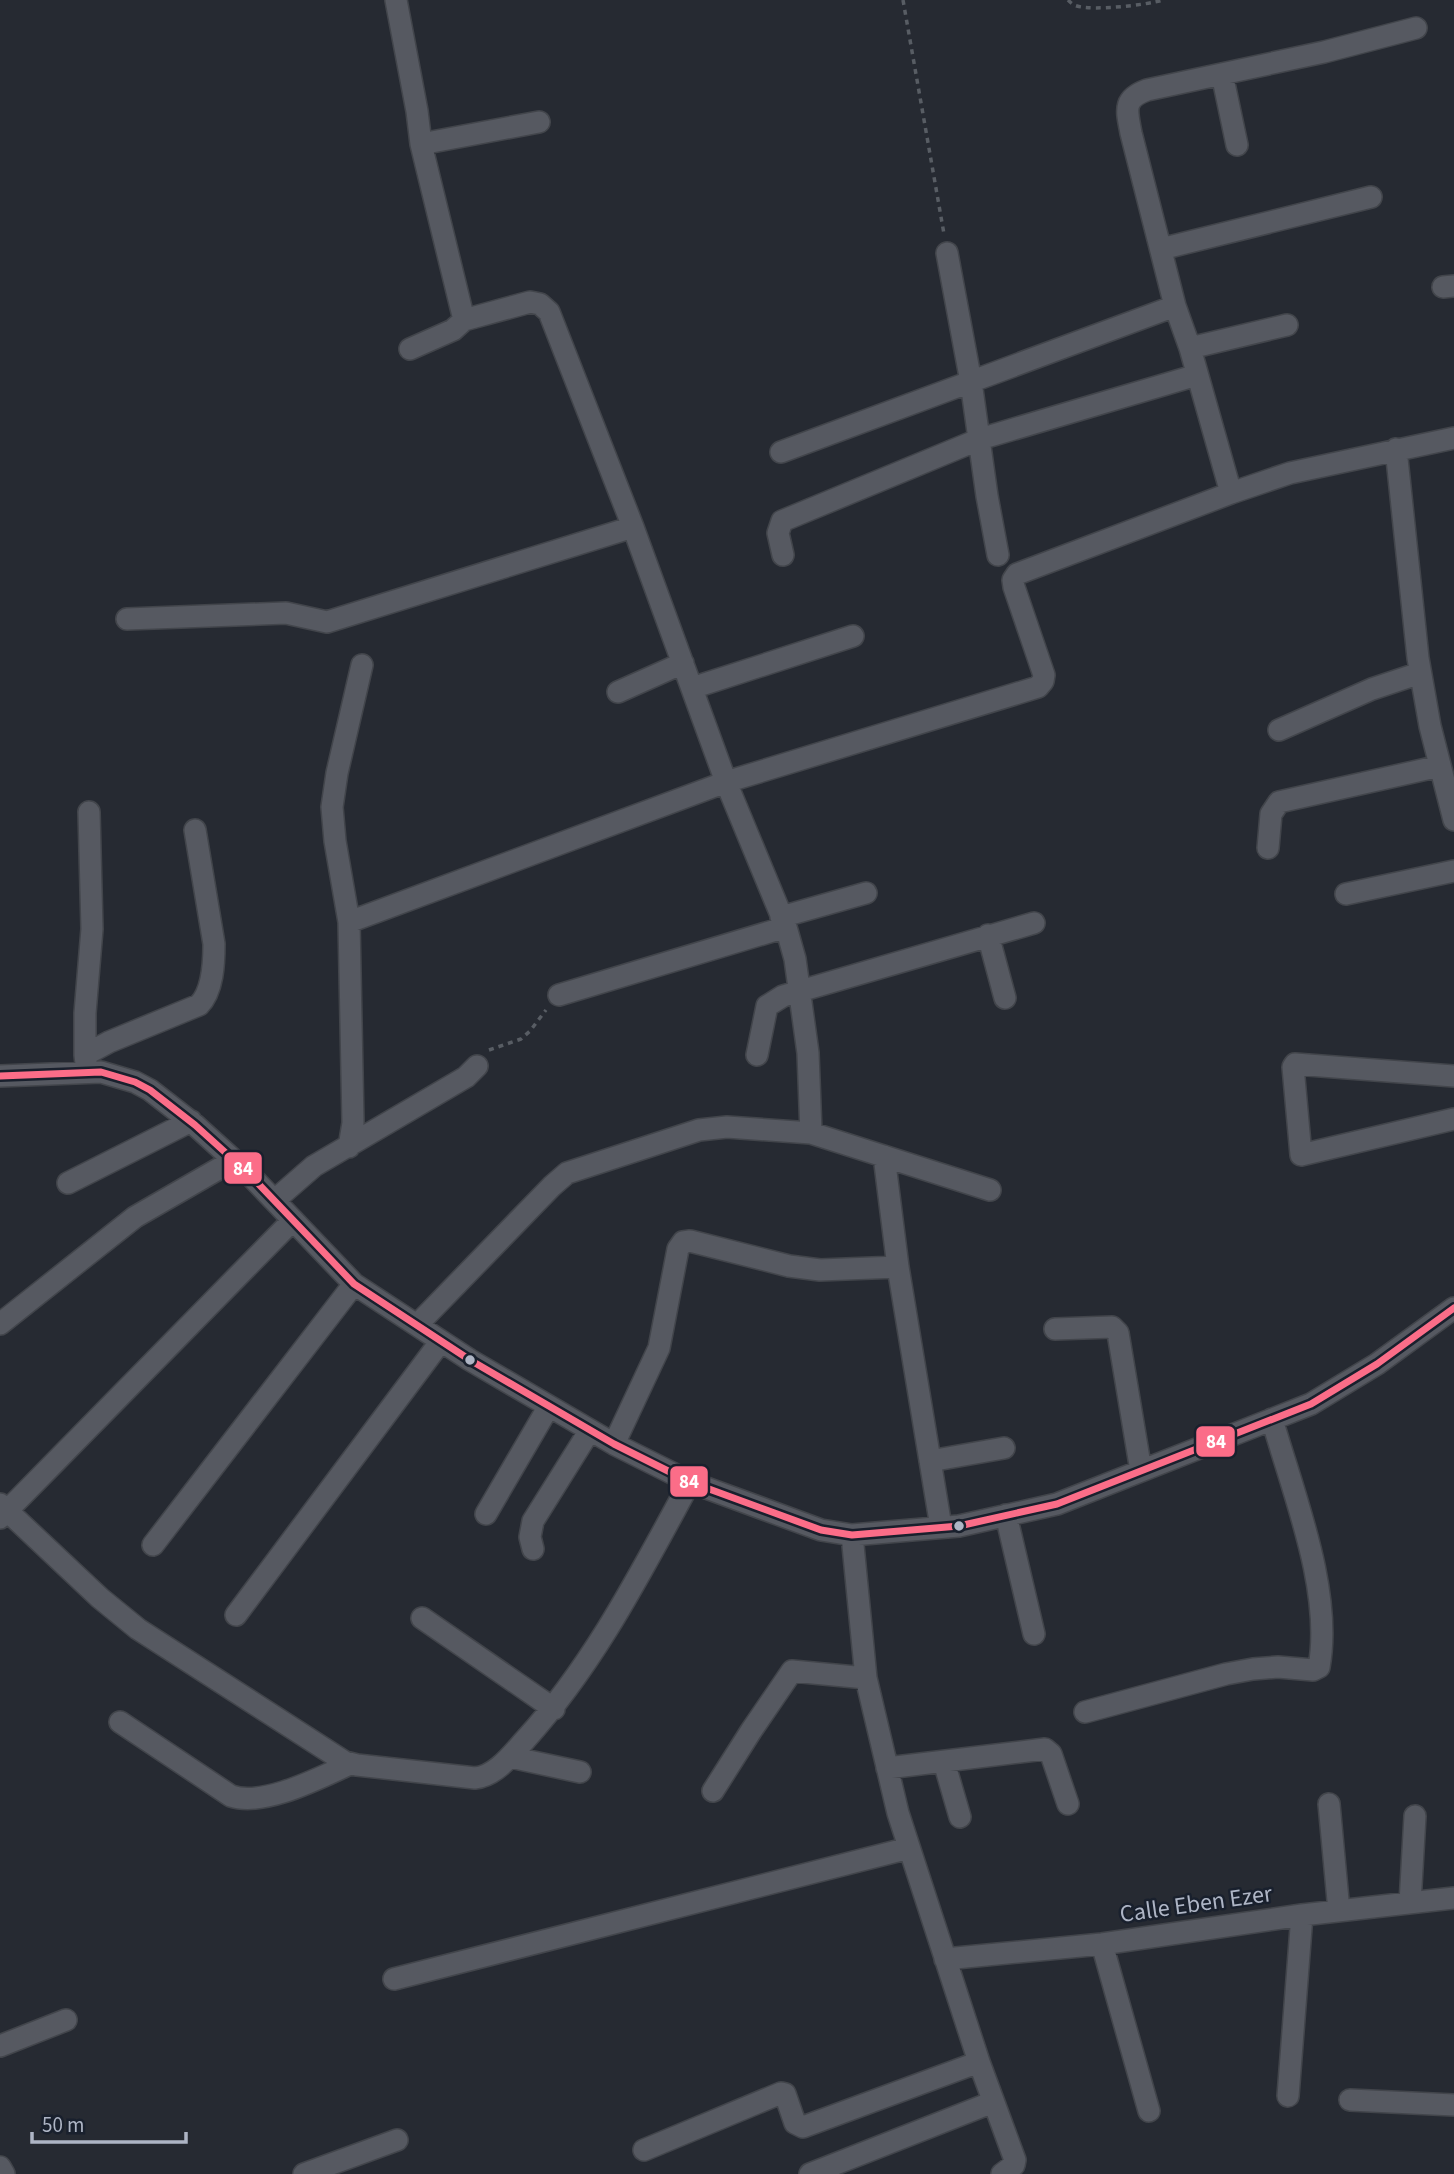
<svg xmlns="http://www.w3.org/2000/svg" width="1454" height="2174" font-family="'Source Sans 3',sans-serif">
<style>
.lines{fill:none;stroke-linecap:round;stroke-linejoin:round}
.minor-casing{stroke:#42454b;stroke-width:24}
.path{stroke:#585d64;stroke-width:3.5;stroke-dasharray:5 5;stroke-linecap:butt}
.minor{stroke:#565961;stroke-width:21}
.bus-1-casing{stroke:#19202d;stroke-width:12}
.bus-1{stroke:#fb6d88;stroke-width:7}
.bus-dot{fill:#aeb5c5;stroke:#19202d;stroke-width:2.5}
.labels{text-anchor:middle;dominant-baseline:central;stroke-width:5;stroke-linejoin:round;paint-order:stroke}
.street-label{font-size:24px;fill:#aeb5c5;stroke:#19202d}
.line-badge{stroke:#19202d;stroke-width:2.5}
.badge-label{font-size:19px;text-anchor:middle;font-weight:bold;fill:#fff}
</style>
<rect width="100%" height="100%" fill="#262a32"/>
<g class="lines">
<defs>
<path id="minor" d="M396,0L417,111L421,144L464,320
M1222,74L1237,145
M421,144L539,122
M1161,249L1371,197
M947,253L971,382L987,496L998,555
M1443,287L1454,286
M1190,348L1287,325
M410,349L453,330L464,320L530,302L540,304L549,312L633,527L726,782L786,927L795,959L808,1053L811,1133
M1396,449L1418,658L1430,726L1454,820
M781,452L1175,306
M1231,493L1190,348L1175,306L1131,133C1127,111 1122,99 1147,90L1324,52L1416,28
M783,555L778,533L782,521L980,439L1197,375
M127,619L286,613L327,622L633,527
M692,688L853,636
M618,692L683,663
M1279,730L1372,689L1420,673
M1268,848L1271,814L1279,802L1440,766
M1346,894L1454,871
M781,917L866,893
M349,922L726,782L1038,687L1043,681L1044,675L1014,587L1013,580L1017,574L1231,493L1290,473L1454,438
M988,935L1005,998
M559,995L786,927
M85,1055V1013L92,929L89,812
M757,1055L767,1006L783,996L1034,923
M87,1072L85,1055L109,1042L199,1005C213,991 214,963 214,944L195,830
M0,1076L101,1072L135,1082L150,1090L195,1125L248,1173L354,1284L470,1360L614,1444L690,1482L821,1530L852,1535L959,1526L1057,1504L1311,1404L1377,1364L1454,1308
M1454,1076L1295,1064L1293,1067L1301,1155L1454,1119
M349,1147L353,1123L349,922L335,841L332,807L337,773L362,665
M884,1156L898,1267L941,1527
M68,1183L191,1121
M275,1200L314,1166L466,1077L477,1066
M0,1324L135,1217L234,1160
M417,1325L552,1186L567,1173L699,1130L727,1127L811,1133L990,1190
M1055,1329L1112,1327L1118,1333L1141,1471
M614,1444L659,1348L678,1249L683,1242L690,1241L789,1266L820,1270L898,1267
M930,1461L1004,1448
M0,1504L100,1598L138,1629L345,1762L357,1765L475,1778C496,1776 512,1754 525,1740C595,1663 641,1572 690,1482
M486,1514L549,1406
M1006,1515L1034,1634
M0,1518L293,1220
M852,1535L866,1678L898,1813L979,2062L1015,2160L1014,2165L1002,2174
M153,1545L354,1284
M533,1549L530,1537L533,1521L590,1430
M236,1615L441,1341
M422,1618L554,1709
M1085,1712L1226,1674L1253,1669L1278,1667L1313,1670L1319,1667C1333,1591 1293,1493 1272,1419
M120,1722L231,1796C264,1807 319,1778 350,1764
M510,1757L580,1772
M944,1762L960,1817
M887,1768L1045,1749L1051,1754L1068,1804
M713,1791L751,1731L792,1671L866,1678
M1329,1804L1339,1911
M1410,1903L1415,1816
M1102,1944L1149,2111
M945,1959L1102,1944L1302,1915L1454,1898
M394,1979L909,1848
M0,2046L66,2020
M1288,2096L1302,1915
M1350,2100L1454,2105
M644,2150L781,2093L785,2094L795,2123L803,2127L979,2062
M0,2167L4,2174
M304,2174L397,2140
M810,2174L993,2102"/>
</defs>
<use href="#minor" class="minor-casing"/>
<path class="path" d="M903,0L944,234
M1068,0C1071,3 1073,5 1077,6C1093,11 1147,5 1163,0
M489,1050L521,1039L530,1031L546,1010"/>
<use href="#minor" class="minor"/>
<defs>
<path id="bus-1" d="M0,1076L101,1072L135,1082L150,1090L195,1125L248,1173L354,1284L470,1360L614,1444L690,1482L821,1530L852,1535L959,1526L1057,1504L1311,1404L1377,1364L1454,1308"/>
</defs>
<use href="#bus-1" class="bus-1-casing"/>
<use href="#bus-1" class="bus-1"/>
</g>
<g class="bus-dot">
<circle cx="470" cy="1360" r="6"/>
<circle cx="959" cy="1526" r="6"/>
</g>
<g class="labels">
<g class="street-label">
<text transform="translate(1196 1904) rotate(-8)">Calle Eben Ezer</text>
</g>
</g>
<g class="line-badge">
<rect x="223" y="1151" width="40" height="34" rx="7" fill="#fb6d88"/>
<rect x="1195" y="1425" width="41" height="33" rx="7" fill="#fb6d88"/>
<rect x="669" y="1465" width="40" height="33" rx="7" fill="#fb6d88"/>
</g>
<g class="badge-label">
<text x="243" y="1175">84</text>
<text x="1216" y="1448">84</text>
<text x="689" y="1488">84</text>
</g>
<path d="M32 2132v10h154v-10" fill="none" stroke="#aeb5c5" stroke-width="3.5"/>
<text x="42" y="2132" font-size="21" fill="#aeb5c5" stroke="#19202d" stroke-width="5" paint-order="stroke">50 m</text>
</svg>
